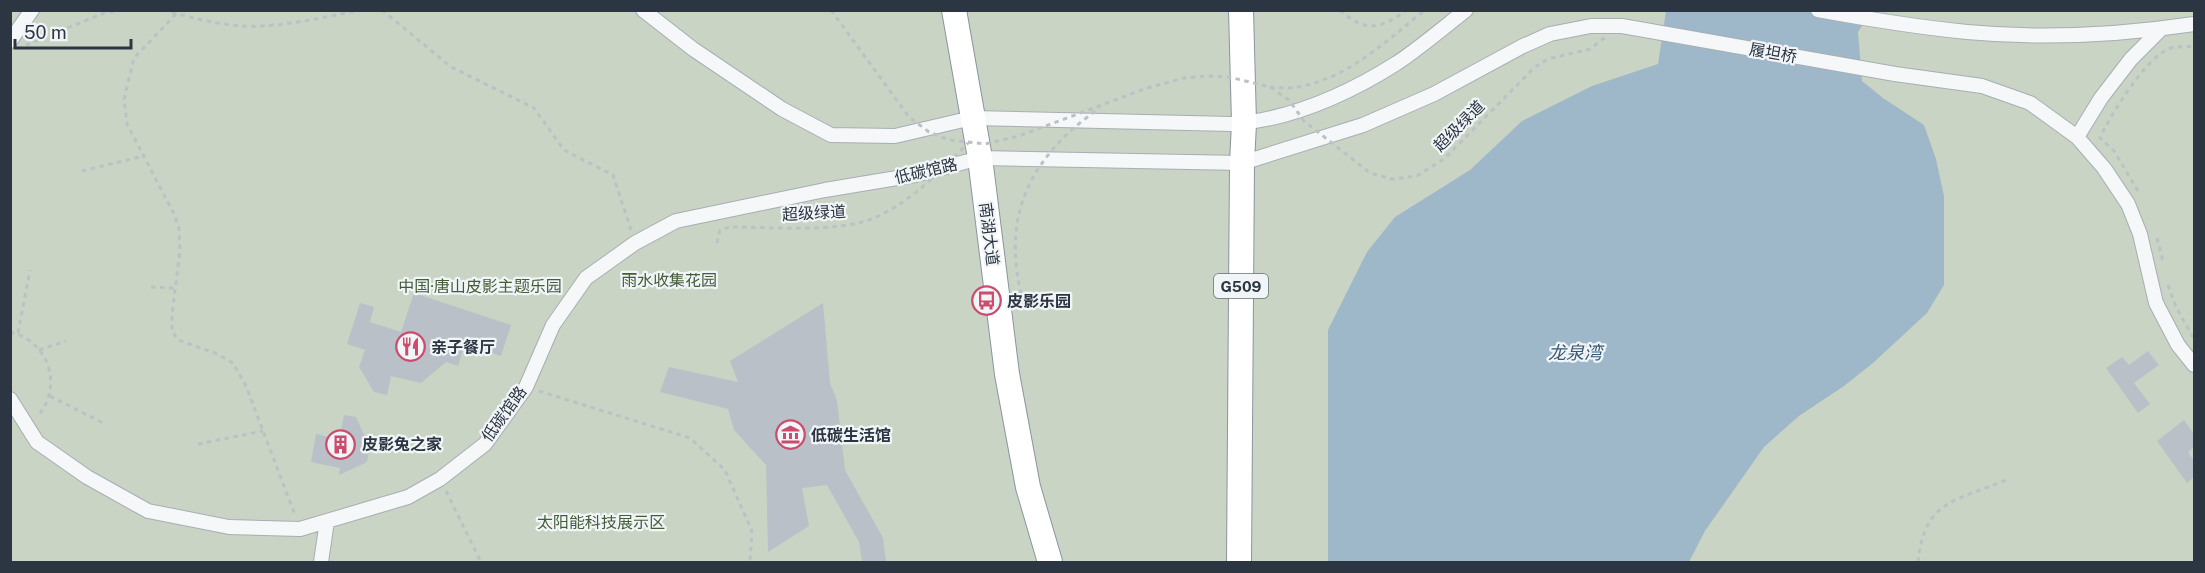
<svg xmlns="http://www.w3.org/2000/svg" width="2205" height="573" font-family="'Public Sans','Noto Sans SC',sans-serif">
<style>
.green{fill:#c9d4c4}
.water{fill:#9fb8c9}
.building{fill:#bac0c7}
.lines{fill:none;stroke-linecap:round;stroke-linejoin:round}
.street-casing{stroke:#a7aeb4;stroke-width:16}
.highway-casing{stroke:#8a95a0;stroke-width:26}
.path{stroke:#bcc1c5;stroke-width:3;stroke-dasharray:4.5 4.5;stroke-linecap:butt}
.street{stroke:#f5f7f8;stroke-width:14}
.highway{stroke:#fff;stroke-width:24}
.path-bridge{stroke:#bcc1c5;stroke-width:3;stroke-dasharray:4.5 4.5;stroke-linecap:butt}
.labels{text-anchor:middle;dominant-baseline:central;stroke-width:4.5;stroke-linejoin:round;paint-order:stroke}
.shield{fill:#f2f5f7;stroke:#676f78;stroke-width:1.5}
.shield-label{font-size:15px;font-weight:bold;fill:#2b3642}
.street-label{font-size:16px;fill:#2b3642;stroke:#f2f5f7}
.park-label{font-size:16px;fill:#435d38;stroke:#f2f5f7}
.poi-label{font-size:16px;font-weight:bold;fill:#2b3642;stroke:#f2f5f7;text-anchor:start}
.water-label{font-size:18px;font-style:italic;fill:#365975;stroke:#f2f5f7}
</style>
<rect width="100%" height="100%" fill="#e2e6ea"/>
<path class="green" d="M10,11H2194V562H11Z"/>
<path class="water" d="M1666,11H1871L1858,32L1862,81L1883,98L1924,125L1936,159L1944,196V285L1927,313L1873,363L1844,386L1799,416L1764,447L1705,531L1689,562H1328V330L1367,252L1395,217L1470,170L1522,121L1592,86L1658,64Z"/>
<path class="building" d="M414,293L511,325L501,356L465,344L458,366L446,362L421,383L391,376L387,395L374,392L359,367L365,350L347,344L360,303L374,307L370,322L401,332Z
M823,303L830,383L837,400L845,470L883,538L886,562H862L859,542L827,485L802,488L809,526L768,552L766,465L734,430L728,409L660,392L669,367L738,382L730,361Z
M2148,351L2159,365L2134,383L2150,404L2138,413L2106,368L2122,357L2129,365Z
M344,415L356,417L370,448L367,462L339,475L340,468L311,462L316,434L339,439Z
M2184,420L2194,434V447L2188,452L2194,461V477L2187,483L2157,441Z"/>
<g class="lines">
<defs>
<path id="street" d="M643,10L693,49L782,109L831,135L895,136L972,118L1231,124C1289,120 1348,94 1397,63C1421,47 1443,28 1466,10
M1818,10C1867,19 1917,27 1967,32C2042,39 2120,35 2194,24
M10,41L32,10
M2077,137L2101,98L2131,59L2161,29
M10,399L37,442L87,477L148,511L229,527L300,529L408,497L440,479L485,444L526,387L553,325L586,278L635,243L676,221L825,190L915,175L980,158L1242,163L1363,125L1434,94L1523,46L1550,34L1591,26H1622L1895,74L1982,86L2030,103L2077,137L2104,168L2128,204L2140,234L2156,303L2178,345L2194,365
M321,562L327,521"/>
<path id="highway" d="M954,10L980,158L1007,374L1028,487L1050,562
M1239,562L1242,163L1244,123L1241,10"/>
</defs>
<use href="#street" class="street-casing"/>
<use href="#highway" class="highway-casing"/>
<path class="path" d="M163,10C189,17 215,24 241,26C281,28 323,17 362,10
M382,10L451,67L534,108L564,150L613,175L631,230
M1340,10C1365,33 1381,29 1407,10
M176,14L134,58L124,99L127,124L174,214L179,229L180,251L172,314V331L178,340L215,353L233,363L246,386L295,515
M26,45L104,13L123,10
M1270,87C1279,87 1289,89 1298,87C1349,78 1386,41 1425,10
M82,171L144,156
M2138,191L2114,151L2100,138C2110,116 2147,55 2171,48C2178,46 2187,47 2194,46
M2157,238L2163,261
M2168,285L2176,307L2194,339
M151,287L175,288
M10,332C49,341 64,387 37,417
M18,333L30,270
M39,350L66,341
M539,391L690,438L725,470L752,531L750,562
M50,396L105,424
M198,444L263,431
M446,491L481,562
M1918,562C1924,500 1956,501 2006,480"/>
<use href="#street" class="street"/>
<use href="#highway" class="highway"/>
<path class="path-bridge" d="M831,10L909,117L929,132L949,140L985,144L1019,136L1147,88L1184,78L1207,76L1229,77L1270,87L1289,100L1304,121L1370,173L1392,179L1417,176L1444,159L1535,67L1548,59L1590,49L1606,37
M717,243L720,230L730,227C769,227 840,233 874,218C911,202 940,172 968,143
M1021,294C1007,231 1018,184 1064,137C1075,126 1088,117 1100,107"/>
</g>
<defs>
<symbol id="bus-ring" viewBox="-11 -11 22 22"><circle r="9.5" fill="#f2f5f7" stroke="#cb4c6d" stroke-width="1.5"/><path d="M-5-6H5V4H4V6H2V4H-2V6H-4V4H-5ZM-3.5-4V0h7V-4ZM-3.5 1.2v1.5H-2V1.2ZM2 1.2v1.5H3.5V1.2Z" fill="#cb4c6d"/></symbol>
<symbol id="restaurant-ring" viewBox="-11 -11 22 22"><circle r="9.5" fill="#f2f5f7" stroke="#cb4c6d" stroke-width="1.5"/><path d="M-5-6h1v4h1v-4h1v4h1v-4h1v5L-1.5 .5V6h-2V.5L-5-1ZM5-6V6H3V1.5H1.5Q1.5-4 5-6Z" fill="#cb4c6d"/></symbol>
<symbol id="museum-ring" viewBox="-11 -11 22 22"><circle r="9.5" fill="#f2f5f7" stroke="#cb4c6d" stroke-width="1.5"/><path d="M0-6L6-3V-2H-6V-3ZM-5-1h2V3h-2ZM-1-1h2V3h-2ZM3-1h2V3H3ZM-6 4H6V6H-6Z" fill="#cb4c6d"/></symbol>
<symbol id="building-ring" viewBox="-11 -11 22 22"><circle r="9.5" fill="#f2f5f7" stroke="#cb4c6d" stroke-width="1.5"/><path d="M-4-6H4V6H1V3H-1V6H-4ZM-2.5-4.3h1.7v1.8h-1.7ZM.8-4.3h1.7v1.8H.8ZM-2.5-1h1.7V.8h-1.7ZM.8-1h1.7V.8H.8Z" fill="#cb4c6d"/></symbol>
</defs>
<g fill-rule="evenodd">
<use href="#bus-ring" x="970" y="284" width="33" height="33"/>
<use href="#restaurant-ring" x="394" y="330" width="33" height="33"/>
<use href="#museum-ring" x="774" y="418" width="33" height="33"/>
<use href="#building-ring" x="324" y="428" width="33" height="33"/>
</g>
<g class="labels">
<rect class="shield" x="1214" y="274" width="54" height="24" rx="4.5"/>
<g class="shield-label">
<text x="1241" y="286">G509</text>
</g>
<g class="street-label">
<text transform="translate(1773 53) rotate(10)">履坦桥</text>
<text transform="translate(1459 126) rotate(-45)">超级绿道</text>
<text transform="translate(926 171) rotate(-13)">低碳馆路</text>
<text transform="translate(814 213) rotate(-3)">超级绿道</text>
<text transform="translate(989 234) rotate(83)">南湖大道</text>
<text transform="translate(504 414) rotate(-54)">低碳馆路</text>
</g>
<g class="park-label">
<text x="669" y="280">雨水收集花园</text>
<text x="480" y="286">中国·唐山皮影主题乐园</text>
<text x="601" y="522">太阳能科技展示区</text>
</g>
<g class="poi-label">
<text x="1007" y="301">皮影乐园</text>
<text x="431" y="347">亲子餐厅</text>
<text x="811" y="435">低碳生活馆</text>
<text x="362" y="444">皮影兔之家</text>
</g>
<g class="water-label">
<text x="1575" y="352">龙泉湾</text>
</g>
</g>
<rect width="2205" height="573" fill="none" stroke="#2b3642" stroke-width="24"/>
<path d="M15 39v9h116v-9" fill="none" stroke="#2b3642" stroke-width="3"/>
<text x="24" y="39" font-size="18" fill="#2b3642" stroke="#f2f5f7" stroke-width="4.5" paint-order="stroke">50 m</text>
</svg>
